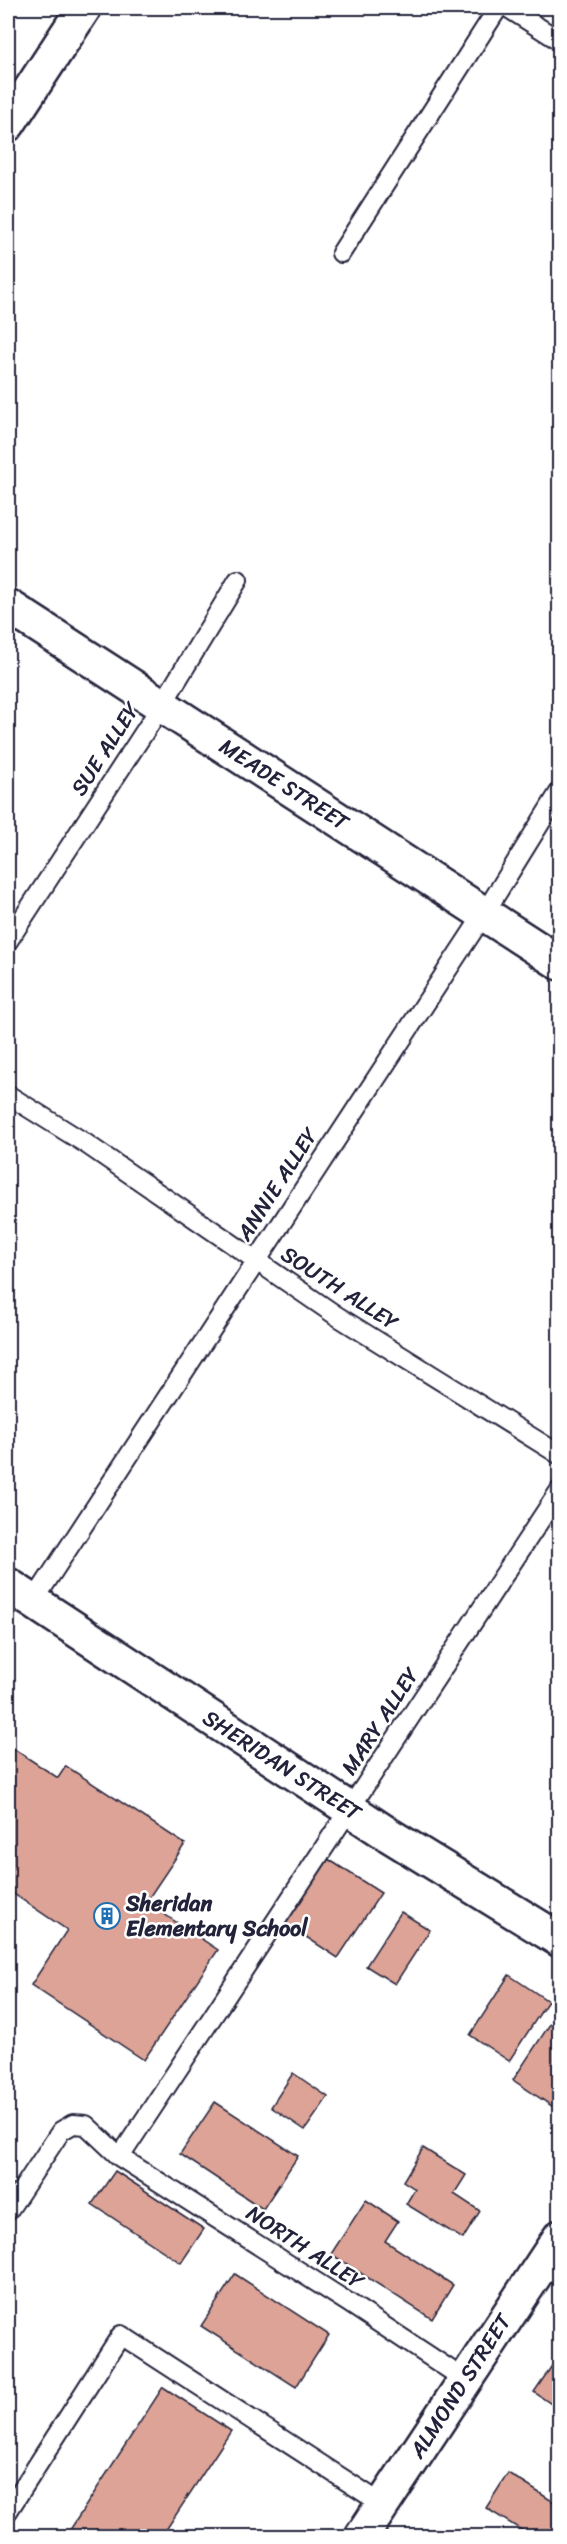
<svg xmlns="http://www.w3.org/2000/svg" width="567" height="2544" font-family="Sriracha,sans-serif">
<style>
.building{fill:#dca396;stroke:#22223b;stroke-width:1.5}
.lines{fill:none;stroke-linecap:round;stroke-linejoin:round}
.lane-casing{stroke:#22223b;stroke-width:22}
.street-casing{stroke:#22223b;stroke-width:38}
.secondary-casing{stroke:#22223b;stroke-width:38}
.lane{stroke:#fff;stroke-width:18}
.street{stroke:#fff;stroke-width:33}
.secondary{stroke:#fff;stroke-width:33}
.labels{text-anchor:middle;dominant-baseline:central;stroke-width:5;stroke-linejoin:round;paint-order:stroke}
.street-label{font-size:22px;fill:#22223b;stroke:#fff}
.poi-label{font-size:22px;font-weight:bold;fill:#22223b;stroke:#fff;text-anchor:start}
</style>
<rect width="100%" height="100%" fill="#fff"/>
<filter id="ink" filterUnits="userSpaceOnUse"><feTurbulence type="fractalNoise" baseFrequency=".0167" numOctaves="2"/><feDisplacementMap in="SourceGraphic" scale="12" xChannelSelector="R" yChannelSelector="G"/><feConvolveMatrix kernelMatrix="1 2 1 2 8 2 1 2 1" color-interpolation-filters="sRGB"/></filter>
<g filter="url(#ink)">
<path class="building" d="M8,1745L58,1778L66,1766L185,1844L146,1902L218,1950L144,2060L31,1985L67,1930L8,1890Z
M328,1859L381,1893L338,1958L285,1923Z
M401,1912L430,1930L395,1984L366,1966Z
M509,1975L548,2001L509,2061L470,2035Z
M550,2024L560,2030L558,2110L513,2080Z
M293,2073L328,2097L305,2130L271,2107Z
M215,2102L298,2156L263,2209L180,2154Z
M423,2148L466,2175L454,2194L480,2211L463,2239L406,2204L415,2189L403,2181Z
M115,2171L204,2229L181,2263L92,2204Z
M366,2200L398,2221L385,2241L453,2285L432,2319L331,2254Z
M235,2274L329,2335L296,2387L201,2326Z
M560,2354V2410L534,2392Z
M163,2387L231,2431L162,2536H66Z
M508,2473L560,2506V2536H531L486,2508Z"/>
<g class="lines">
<defs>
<path id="lane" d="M508,8L560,41
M341,253L498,8
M8,941L162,705L238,580
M8,1095L85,1143L337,1316L560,1455
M33,1602L484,914L560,791
M120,2157L560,1490
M8,2211L61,2131L73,2124L86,2125L120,2157L349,2303L464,2379
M8,2511L121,2335L382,2504"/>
<path id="street" d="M8,124L84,8
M8,606L560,963
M362,2536L560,2237"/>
<path id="secondary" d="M8,1585L389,1835L560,1940"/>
</defs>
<use href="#lane" class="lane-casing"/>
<use href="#street" class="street-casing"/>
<use href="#secondary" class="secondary-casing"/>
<use href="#lane" class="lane"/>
<use href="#street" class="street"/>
<use href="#secondary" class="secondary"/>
</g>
</g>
<defs>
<symbol id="building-ring" viewBox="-11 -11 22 22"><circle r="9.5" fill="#fff" stroke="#1f6fb2" stroke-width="1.5"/><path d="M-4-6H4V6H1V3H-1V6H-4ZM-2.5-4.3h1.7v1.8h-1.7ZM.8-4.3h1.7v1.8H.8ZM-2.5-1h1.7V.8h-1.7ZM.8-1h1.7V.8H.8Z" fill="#1f6fb2"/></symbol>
</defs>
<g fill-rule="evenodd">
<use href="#building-ring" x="92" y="1901" width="30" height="30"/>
</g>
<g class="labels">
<g class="street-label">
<text transform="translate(105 749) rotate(-57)">SUE ALLEY</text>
<text transform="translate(284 784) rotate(33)">MEADE STREET</text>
<text transform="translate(277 1184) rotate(-57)">ANNIE ALLEY</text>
<text transform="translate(340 1288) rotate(33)">SOUTH ALLEY</text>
<text transform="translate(380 1721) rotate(-57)">MARY ALLEY</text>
<text transform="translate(282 1765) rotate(33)">SHERIDAN STREET</text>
<text transform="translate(305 2247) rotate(33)">NORTH ALLEY</text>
<text transform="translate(460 2386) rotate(-57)">ALMOND STREET</text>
</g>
<g class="poi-label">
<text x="126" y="1903">Sheridan<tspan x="126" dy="25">Elementary School</tspan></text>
</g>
</g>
<rect width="567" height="2544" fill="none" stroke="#fff" stroke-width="30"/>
<rect x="15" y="15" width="537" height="2514" fill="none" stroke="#22223b" stroke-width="2" filter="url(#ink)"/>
</svg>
